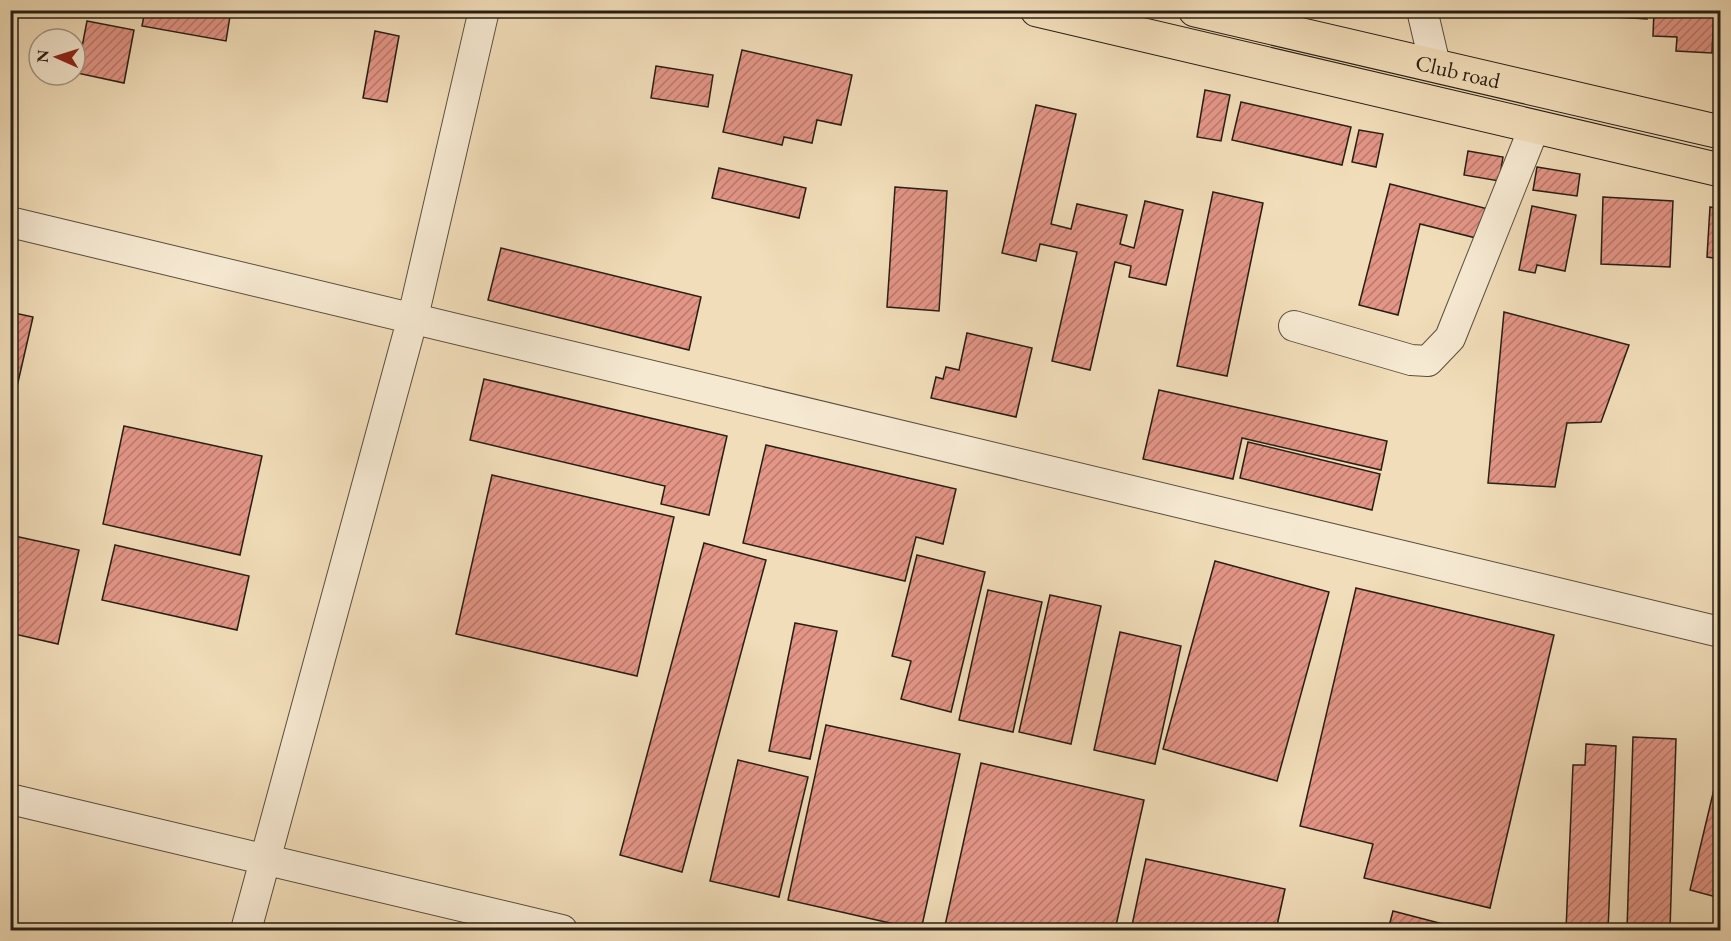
<svg xmlns="http://www.w3.org/2000/svg" width="1731" height="941" font-family="'EB Garamond',serif">
<style>
.building{fill:url(#building-hatch);stroke:#261e14;stroke-width:1.5}
.lines{fill:none;stroke-linecap:round;stroke-linejoin:round}
.minor-casing{stroke:#594e3d;stroke-width:32}
.major-casing{stroke:#261e14;stroke-width:35}
.minor{stroke:#f6e9d2;stroke-width:30}
.major{stroke:#f1ddb9;stroke-width:33}
.labels{text-anchor:middle;dominant-baseline:central;stroke-width:4.5;stroke-linejoin:round;paint-order:stroke}
.street-label{font-size:22px;fill:#261e14;stroke:#f6e9d2}
</style>
<defs>
<pattern id="building-hatch" width="6" height="6" patternUnits="userSpaceOnUse" patternTransform="scale(1.5)"><rect width="6" height="6" fill="#e39586"/><path d="M-1 1l2-2M0 6l6-6M5 7l2-2" fill="none" stroke="#b8796c"/></pattern>
</defs>
<rect width="100%" height="100%" fill="#f1ddb9"/>
<filter id="stains"><feTurbulence type="fractalNoise" baseFrequency=".00333" numOctaves="4"/><feColorMatrix values="0 0 0 0 .2 0 0 0 0 .09 0 0 0 0 .02 0 0 0 .5 -.17"/></filter>
<radialGradient id="worn" r=".72"><stop offset=".6" stop-color="#630" stop-opacity="0"/><stop offset="1" stop-color="#630" stop-opacity=".3"/></radialGradient>
<path class="building" d="M145,10H231L226,41L142,26Z
M1583,10H1647V19L1583,15Z
M1654,10H1714L1712,53L1676,51L1677,37L1653,36Z
M87,21L134,30L124,83L77,73Z
M375,31L399,36L387,102L363,98Z
M742,50L852,75L841,125L817,120L812,143L784,137L782,145L723,132Z
M656,66L713,75L708,107L651,98Z
M1205,90L1230,95L1221,141L1197,137Z
M1241,102L1351,127L1342,165L1232,140Z
M1036,105L1076,114L1051,224L1071,229L1077,204L1127,215L1120,244L1134,248L1145,201L1183,210L1166,285L1129,277L1131,266L1115,262L1090,370L1052,361L1077,252L1040,244L1036,261L1002,253Z
M1359,130L1383,134L1376,167L1352,162Z
M1468,151L1503,157L1499,181L1464,175Z
M1537,167L1580,174L1577,196L1533,190Z
M719,168L806,188L799,218L712,198Z
M1390,184L1492,210L1484,240L1420,224L1398,315L1359,305Z
M895,187L947,191L939,311L887,307Z
M1213,192L1263,203L1227,376L1177,366Z
M1603,197L1673,201L1670,267L1601,264Z
M1532,206L1576,215L1565,271L1537,265L1535,273L1519,270Z
M1710,207L1720,209V259L1707,257Z
M501,248L701,297L689,350L488,300Z
M10,312L33,317L10,417Z
M1504,312L1629,345L1601,422L1567,423L1555,487L1488,483Z
M967,333L1032,348L1016,417L931,398L936,377L943,379L946,367L959,370Z
M484,379L727,436L709,515L661,504L665,486L470,440Z
M1159,390L1387,441L1381,470L1242,438L1233,479L1143,459Z
M124,426L262,456L240,555L103,524Z
M1248,442L1380,474L1372,510L1240,478Z
M766,445L956,489L943,544L916,537L905,581L743,543Z
M492,475L674,517L637,676L456,634Z
M10,535L79,550L58,644L10,633Z
M704,543L766,560L682,872L620,855Z
M115,545L249,576L237,630L102,600Z
M917,555L985,572L951,712L901,699L911,661L892,656Z
M1215,561L1329,592L1277,781L1163,749Z
M1356,588L1554,635L1490,908L1364,878L1373,844L1300,826Z
M988,590L1042,602L1013,732L959,720Z
M1050,595L1101,606L1071,744L1019,732Z
M795,623L837,631L810,759L769,751Z
M1120,632L1181,646L1155,764L1094,750Z
M826,725L960,754L921,930L788,900Z
M1633,737L1676,739L1670,930H1627Z
M1586,744L1616,746L1608,930H1566L1573,765H1585Z
M738,760L808,777L779,897L710,881Z
M981,763L1144,800L1115,930H944Z
M1720,764V898L1690,890Z
M1146,859L1285,889L1276,930H1131Z
M10,866L17,867L10,896Z
M1393,911L1466,930H1388Z"/>
<g class="lines">
<defs>
<path id="minor" d="M1422,10L1435,65
M10,222L1720,632
M1294,326L1411,360L1428,361L1450,338L1534,128
M10,799L562,930
M246,930L413,317L484,10"/>
<g id="major">
<path d="M1037,10L1720,170"/>
<path id="s1" d="M1195,10L1720,132"/>
</g>
</defs>
<use href="#minor" class="minor-casing"/>
<use href="#major" class="major-casing"/>
<use href="#minor" class="minor"/>
<use href="#major" class="major"/>
</g>
<g class="labels">
<g class="street-label">
<text stroke="none"><textPath href="#s1" startOffset="270">Club road</textPath></text>
</g>
</g>
<rect width="1731" height="941" fill="none" stroke="#f1ddb9" stroke-width="36"/>
<rect x="12" y="12" width="1707" height="917" fill="none" stroke="#261e14" stroke-width="3"/>
<rect x="18" y="18" width="1695" height="905" fill="none" stroke="#261e14" stroke-width="1.5"/>
<g transform="translate(57 57) rotate(273)"><circle r="28" fill="#f6e9d2" stroke="#a39886" stroke-width="1.5"/>
<path d="M0-4.5L10 22L0 15L-10 22Z" fill="#8f2418"/>
<text y="-9" font-size="16" font-weight="bold" text-anchor="middle" fill="#261e14">N</text>
</g>
<rect width="100%" height="100%" filter="url(#stains)"/>
<rect width="100%" height="100%" fill="url(#worn)"/>
</svg>
